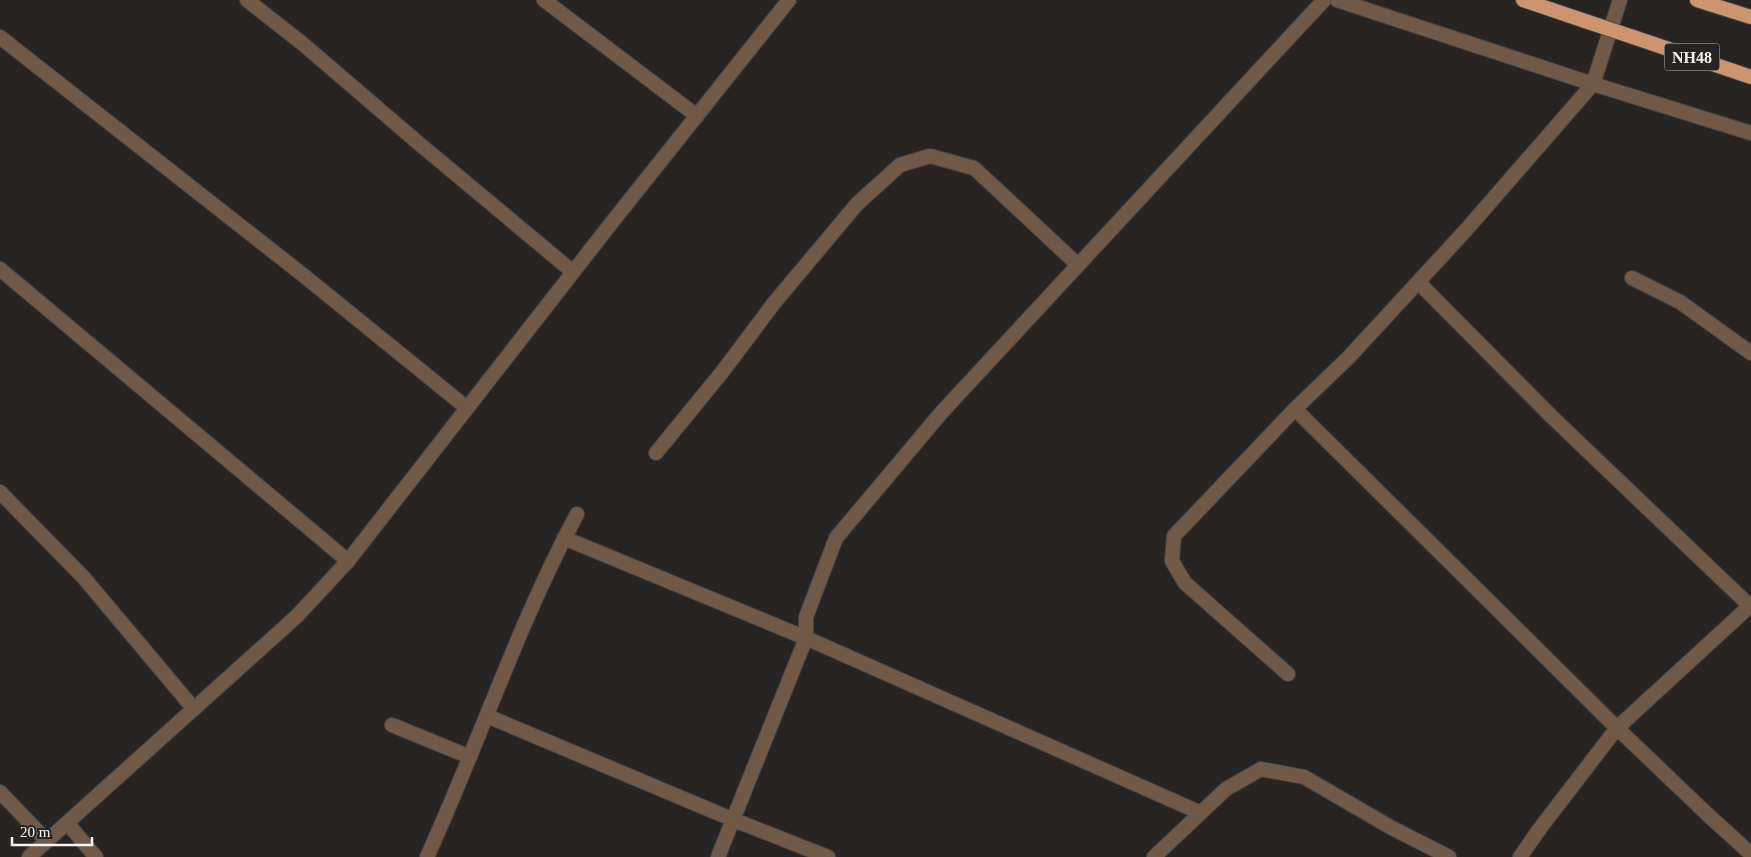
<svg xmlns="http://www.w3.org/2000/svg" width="1751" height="857" font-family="Georgia,serif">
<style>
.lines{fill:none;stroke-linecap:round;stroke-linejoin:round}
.service-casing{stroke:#444240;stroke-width:16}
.minor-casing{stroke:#444240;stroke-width:16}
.tertiary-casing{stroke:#444240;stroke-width:16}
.trunk-casing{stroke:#444240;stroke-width:16}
.service{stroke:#715948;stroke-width:14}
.minor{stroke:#715948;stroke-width:14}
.tertiary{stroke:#715948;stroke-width:14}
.trunk{stroke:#cc956e;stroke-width:14}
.trunk-bridge-casing{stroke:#444240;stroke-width:16;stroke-linecap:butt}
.trunk-bridge{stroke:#cc956e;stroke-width:14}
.labels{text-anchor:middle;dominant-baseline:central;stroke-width:4.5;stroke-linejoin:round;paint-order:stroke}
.shield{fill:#272523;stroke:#b8b6b5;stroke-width:1}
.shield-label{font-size:16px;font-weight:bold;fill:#f6f4f3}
</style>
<rect width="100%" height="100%" fill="#272523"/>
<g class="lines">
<defs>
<path id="service" d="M544,0L697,116"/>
<path id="minor" d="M247,0L303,44L416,141L573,272
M0,37L303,275L467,408
M0,269L348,561
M1632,278L1680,302L1751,353
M1418,282L1552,417L1750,606
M1295,409L1617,728L1707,814L1751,854
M656,453L723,371L774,303L857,204L900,165L930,156L974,168L1078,265
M0,492L84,578L194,709
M564,538L806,638L1201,813
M1288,674L1185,583L1172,561L1174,536L1295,409L1349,357L1466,230L1593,84L1620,0
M487,716L734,820L828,857
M392,725L470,757
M0,792L47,841
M67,823L96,857
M427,857C479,743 518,624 577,514
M718,857L806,638V617L836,538L941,413L1324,0
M1154,857L1226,789L1261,769L1304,777L1392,828L1449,857
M1520,857L1541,827L1617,728L1751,605"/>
<path id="tertiary" d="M1337,0L1593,84L1751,133
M29,857L297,616L348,561L609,226L789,0"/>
<path id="trunk" d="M1523,0L1588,22
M1697,0L1751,17
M1633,37L1751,77"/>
</defs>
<use href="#service" class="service-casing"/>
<use href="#minor" class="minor-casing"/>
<use href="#tertiary" class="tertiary-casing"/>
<use href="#trunk" class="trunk-casing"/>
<use href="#service" class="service"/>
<use href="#minor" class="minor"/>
<use href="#tertiary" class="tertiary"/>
<use href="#trunk" class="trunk"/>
<defs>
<path id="trunk-bridge" d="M1588,22L1633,37"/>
</defs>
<use href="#trunk-bridge" class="trunk-bridge-casing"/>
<use href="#trunk-bridge" class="trunk-bridge"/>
</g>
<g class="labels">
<rect class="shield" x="1664.5" y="43.5" width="55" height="27" rx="4"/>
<g class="shield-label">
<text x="1692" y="57">NH48</text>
</g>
</g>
<path d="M12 837v8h80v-8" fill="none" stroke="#f6f4f3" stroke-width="2.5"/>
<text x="20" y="837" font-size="15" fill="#f6f4f3" stroke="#272523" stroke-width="4" paint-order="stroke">20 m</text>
</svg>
